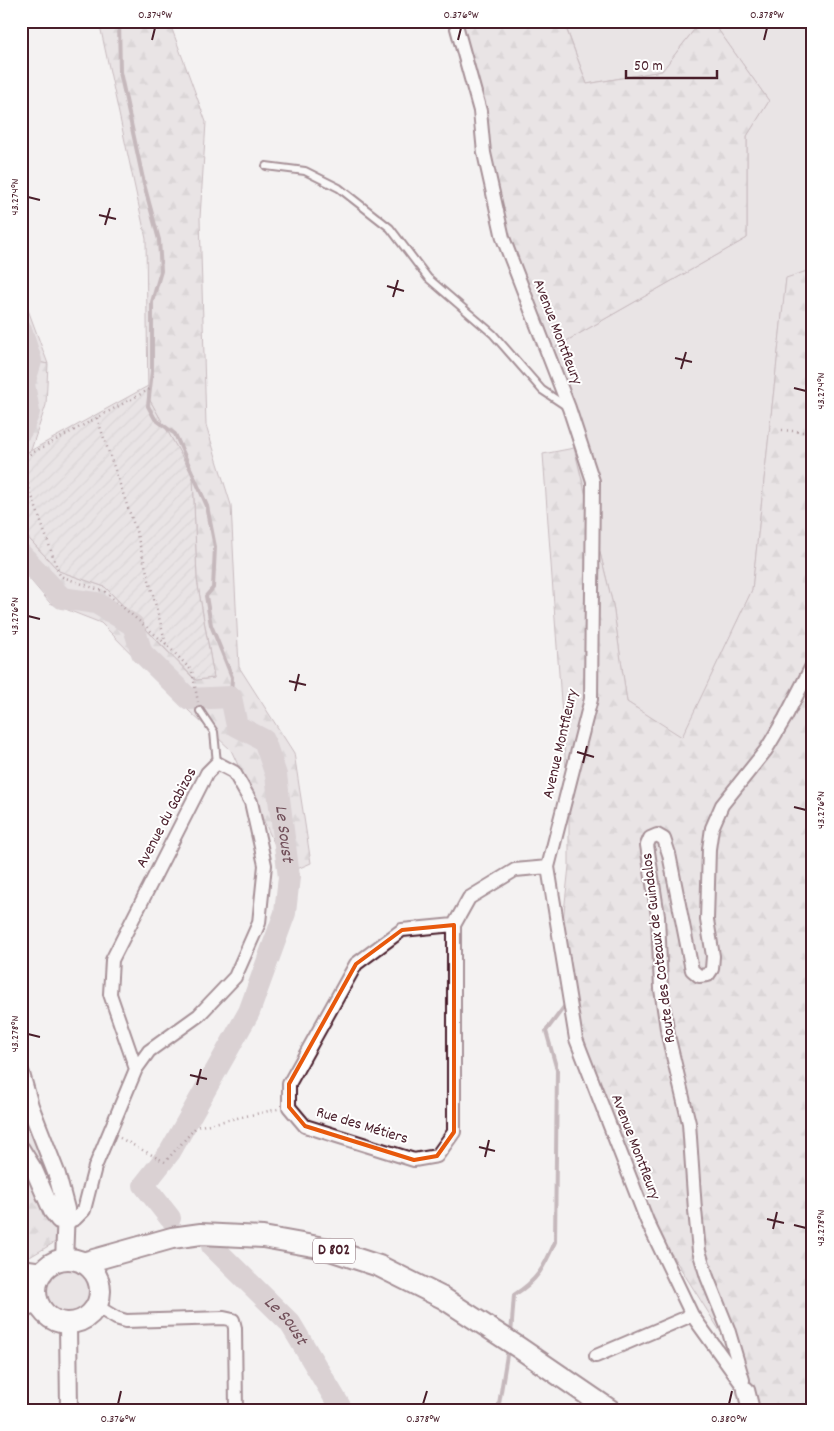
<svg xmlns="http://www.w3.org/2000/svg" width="834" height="1431" font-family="Dekko,sans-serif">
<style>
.grass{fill:#dbd2d5;stroke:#927880}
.forest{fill:url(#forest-firs);stroke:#927880}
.garden{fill:url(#garden-furrows);stroke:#927880}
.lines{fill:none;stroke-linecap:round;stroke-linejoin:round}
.stream{stroke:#8d727a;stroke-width:4}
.river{stroke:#baa9ae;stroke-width:22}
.service-casing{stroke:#4a1f2b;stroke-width:10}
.minor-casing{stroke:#4a1f2b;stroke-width:16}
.tertiary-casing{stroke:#4a1f2b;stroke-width:20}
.primary-casing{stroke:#4a1f2b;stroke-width:24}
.path{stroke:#4a1f2b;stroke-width:2.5;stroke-dasharray:1 4;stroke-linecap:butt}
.service{stroke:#fff;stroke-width:6}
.minor{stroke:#fff;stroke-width:12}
.tertiary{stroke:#fff;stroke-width:16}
.primary{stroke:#fff;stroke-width:20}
.marked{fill:none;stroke:#e8590c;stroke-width:4;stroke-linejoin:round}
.ticks{fill:none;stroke:#4a1f2b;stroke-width:2}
.labels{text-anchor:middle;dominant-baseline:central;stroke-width:4;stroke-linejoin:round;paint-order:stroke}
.shield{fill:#fff;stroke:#80626b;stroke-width:1}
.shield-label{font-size:15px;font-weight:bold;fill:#4a1f2b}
.street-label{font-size:16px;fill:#4a1f2b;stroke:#fff}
.water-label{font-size:18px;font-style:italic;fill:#714f59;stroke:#fff}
.neatline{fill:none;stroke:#4a1f2b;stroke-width:2}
.ticks-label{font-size:12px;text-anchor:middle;fill:#4a1f2b}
</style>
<defs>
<pattern id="forest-firs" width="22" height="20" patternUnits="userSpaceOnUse" patternTransform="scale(1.25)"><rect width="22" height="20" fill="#dbd2d5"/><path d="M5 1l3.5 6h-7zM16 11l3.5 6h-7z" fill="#bdb4b7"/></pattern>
<pattern id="garden-furrows" width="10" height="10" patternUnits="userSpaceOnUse" patternTransform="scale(1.25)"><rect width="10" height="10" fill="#dbd2d5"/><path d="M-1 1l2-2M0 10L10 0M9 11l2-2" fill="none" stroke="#bdb4b7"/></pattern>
</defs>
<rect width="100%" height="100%" fill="#f4f2f2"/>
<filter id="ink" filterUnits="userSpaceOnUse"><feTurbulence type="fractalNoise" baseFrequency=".02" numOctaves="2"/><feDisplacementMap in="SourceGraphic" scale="10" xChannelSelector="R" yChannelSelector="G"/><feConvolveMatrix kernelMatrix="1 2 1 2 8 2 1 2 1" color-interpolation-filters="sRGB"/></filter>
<g filter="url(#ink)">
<path class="grass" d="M579,21H701L662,71L587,84L566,27Z
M712,21H813V269L786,279L752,590L682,738L627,702L613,605L574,448L547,352L747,238V136L769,101Z
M24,299L48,364L21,359V301Z
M45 1291a22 22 0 1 1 44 0a22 22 0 1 1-44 0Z"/>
<path class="forest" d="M99,21H169L206,122L200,218L206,425L231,505L239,667L294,753L311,863L288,873L231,750L175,698L101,623L50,603L21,569V530L59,571L105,587L195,680L214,678L197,580L193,476L148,397L146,239Z
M460,21H579L566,28L587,84L662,71L701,21H712L769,101L747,136V238L547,352L506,231Z
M813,269V1410H756L749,1377L657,1231L577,1036L560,949L569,866V811L543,454L574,448L613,605L627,702L682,737L752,590L786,278Z
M21,359L48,364L46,405L31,450L21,456Z
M21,1096L56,1212L57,1241L28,1258L21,1256Z"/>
<path class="garden" d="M148,386V397L193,476L197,580L214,678L196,680L105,587L59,571L21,530V456Z"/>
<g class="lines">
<path class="stream" d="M119,21L120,72L144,184L159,240L161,271L152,302V371L148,406L155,419L175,434L207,506L215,547L213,588L206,596L211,625L232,677L231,697
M511,1335L514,1295C538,1280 544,1267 555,1242L557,1070L546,1031L567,1003
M498,1410L508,1349"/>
<g class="river">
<path d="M21,330L31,361L24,384L29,412L21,431"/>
<path id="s1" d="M21,554L62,598L96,603L133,625L142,653L189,699L231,697L237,726L264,740L276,775L289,877L285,913L249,1012L170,1152L144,1185L170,1218"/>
<path id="s2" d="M212,1246L290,1323L342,1410"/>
</g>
<defs>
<path id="service" d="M266,166L305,171L339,188L390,228L428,278L493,334L542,390L566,406
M200,711L214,732L217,763"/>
<path id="minor" d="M455,21L480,111L484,153L503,238L569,408L593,481L591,699L548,867L576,1039L647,1221L692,1315L746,1390
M454,925L402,930L356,964L289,1084V1107L305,1126L414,1160L437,1156L454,1132V925L469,898L515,870L548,867
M67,1222L75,1219L84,1210L95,1167L136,1069L149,1051L199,1015L235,977L259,923L265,865L251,802L234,772L217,763L207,773L112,960L110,994L136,1069
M96,1306L116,1318L126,1321L224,1318L233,1320L235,1328L236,1410
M21,1312L40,1305
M596,1356L692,1315
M743,1380L728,1329L707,1277L699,1251L695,1210L689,1123L668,1035L661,989L658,916L647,845L650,838L657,835L664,839L669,854L692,970L699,976L708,975L712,969L713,956L707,920L709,849L712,828L722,805L766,750L785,718L813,664"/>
<path id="tertiary" d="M21,1074L30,1106L57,1175L66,1209L64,1261
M21,1149L34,1170L52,1211L59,1220L67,1222
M68,1323L69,1410
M746,1390L751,1410"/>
<path id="primary" d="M36 1291a32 32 0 1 1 64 0a32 32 0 1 1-64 0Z
M83,1263L172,1238L201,1234L263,1237L324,1248L379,1266L443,1298L518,1347L610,1410
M21,1270L42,1273"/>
</defs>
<use href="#service" class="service-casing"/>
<use href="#minor" class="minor-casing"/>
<use href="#tertiary" class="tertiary-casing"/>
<use href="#primary" class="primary-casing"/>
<path class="path" d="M97,418L136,531L166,644L192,671L198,702
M782,430L813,433
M21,459L150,389
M21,465L60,576L105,592L166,644
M120,1138L165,1162L196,1127L278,1109"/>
<use href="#service" class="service"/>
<use href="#minor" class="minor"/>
<use href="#tertiary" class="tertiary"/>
<use href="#primary" class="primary"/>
</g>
</g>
<path d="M0 0H834V1431H0ZM454,925V1132L437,1156L414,1160L305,1126L289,1107V1084L356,964L402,930Z" fill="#f4f2f2" fill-opacity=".55" fill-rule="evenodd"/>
<path class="marked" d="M454,925V1132L437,1156L414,1160L305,1126L289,1107V1084L356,964L402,930Z"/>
<path class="ticks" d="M152,40L155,28M458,40L461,28M764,40L767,28M28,197L40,200M99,215L116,219M105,225L110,208M387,286L404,291M393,297L398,280M675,358L692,362M681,369L686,352M794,388L806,391M28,616L40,619M289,681L306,685M295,691L299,674M577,752L594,757M583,763L587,746M794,807L806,810M28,1034L40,1037M190,1075L207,1079M197,1085L201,1069M479,1147L495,1151M485,1157L489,1140M767,1219L784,1223M794,1225L806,1228M773,1229L777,1212M118,1404L121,1391M423,1404L427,1391M729,1404L732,1391"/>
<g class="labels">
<rect class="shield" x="313" y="1238.5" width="42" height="25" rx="4"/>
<g class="shield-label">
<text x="334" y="1251">D 802</text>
</g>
<g class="street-label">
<text transform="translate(557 332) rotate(69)">Avenue Montfleury</text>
<text transform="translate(561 744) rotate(-77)">Avenue Montfleury</text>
<text transform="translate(167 818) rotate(-62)">Avenue du Gabizos</text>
<text transform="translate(659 948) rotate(-97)">Route des Coteaux de Guindalos</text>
<text transform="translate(362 1126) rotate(17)">Rue des Métiers</text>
<text transform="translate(635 1147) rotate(69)">Avenue Montfleury</text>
</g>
<g class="water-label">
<text stroke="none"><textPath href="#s1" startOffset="431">Le Soust</textPath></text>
<text stroke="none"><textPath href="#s2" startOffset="105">Le Soust</textPath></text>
</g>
</g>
<rect width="834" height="1431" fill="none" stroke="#fff" stroke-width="55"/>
<path d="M626 70v8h91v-8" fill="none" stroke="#4a1f2b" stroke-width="2.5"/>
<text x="634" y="70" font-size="15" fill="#4a1f2b" stroke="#ffffff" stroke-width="4" paint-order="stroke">50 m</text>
<rect x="28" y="28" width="778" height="1376" class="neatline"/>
<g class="ticks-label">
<text x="155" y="18">0.374°W</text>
<text x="461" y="18">0.376°W</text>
<text x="767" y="18">0.378°W</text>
<text transform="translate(14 197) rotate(-90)" y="4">43.274°N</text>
<text transform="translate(820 391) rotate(-90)" y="4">43.274°N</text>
<text transform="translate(14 616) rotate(-90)" y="4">43.276°N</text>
<text transform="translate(820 810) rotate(-90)" y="4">43.276°N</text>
<text transform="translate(14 1034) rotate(-90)" y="4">43.278°N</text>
<text transform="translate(820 1228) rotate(-90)" y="4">43.278°N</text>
<text x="118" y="1422">0.376°W</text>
<text x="423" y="1422">0.378°W</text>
<text x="729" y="1422">0.380°W</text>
</g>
</svg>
